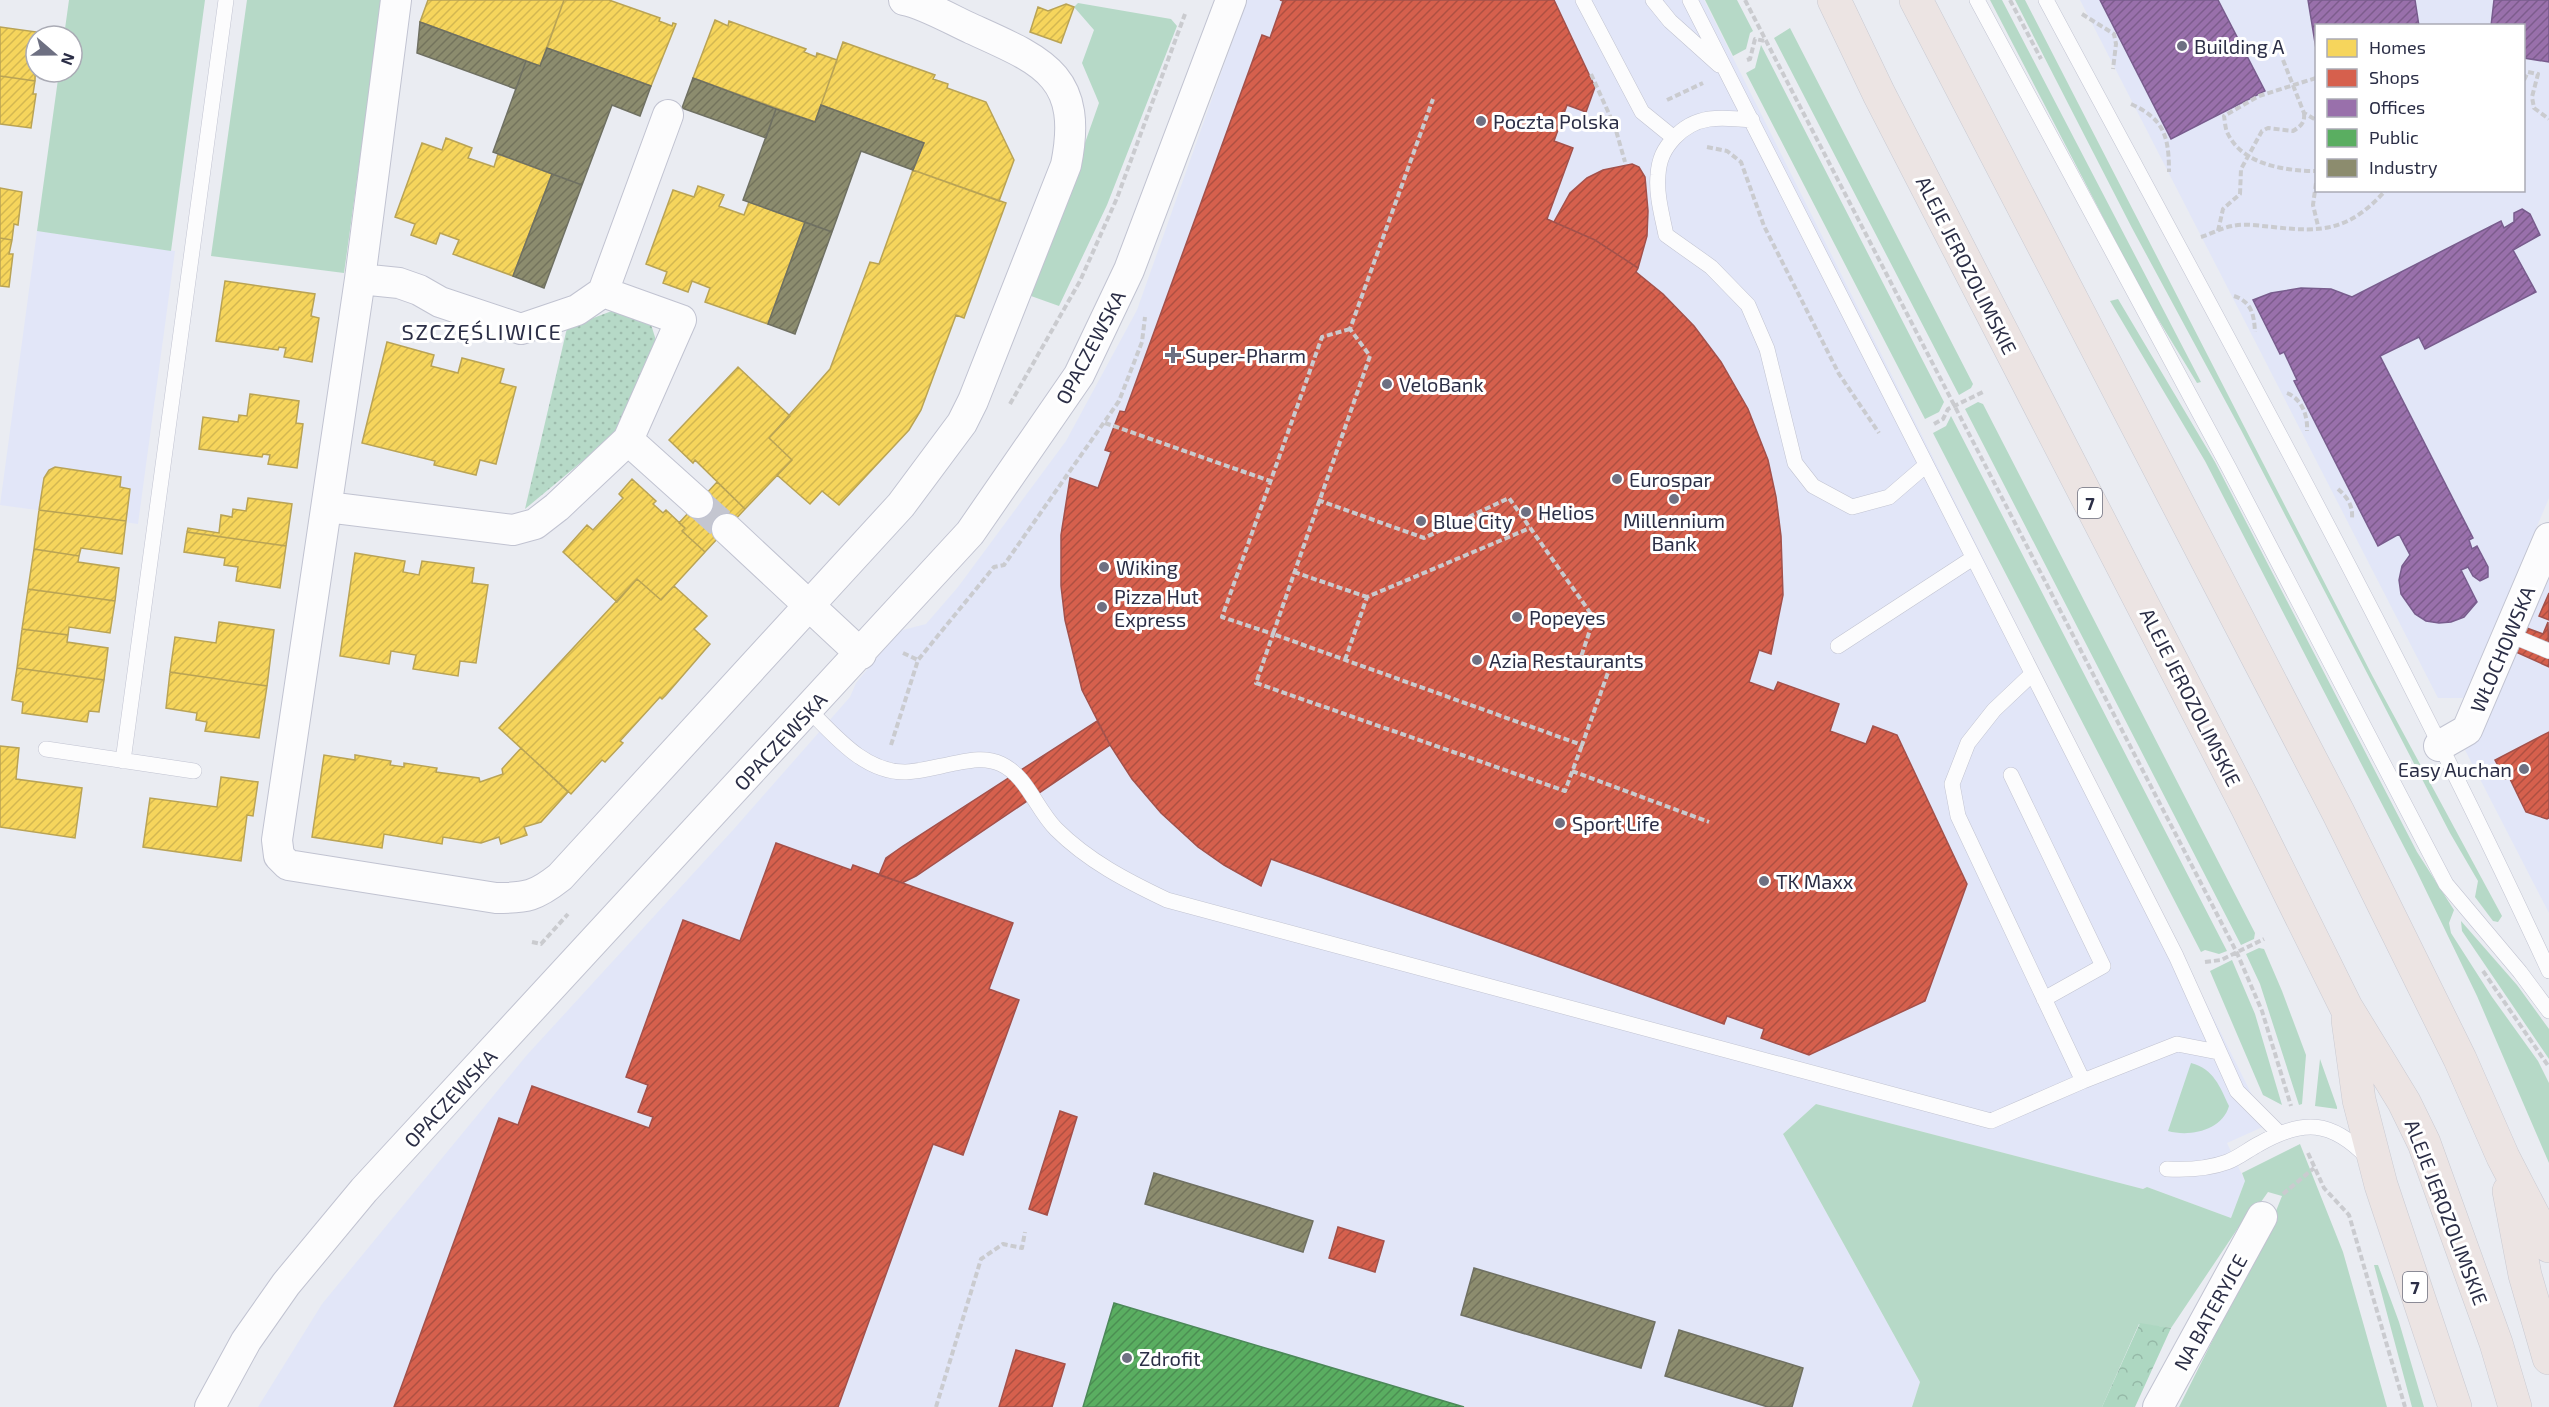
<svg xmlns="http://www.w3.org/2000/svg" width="2549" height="1407" font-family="'Exo 2',sans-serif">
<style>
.built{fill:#e2e6f8;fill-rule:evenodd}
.grass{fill:#b6d9c7}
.forest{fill:url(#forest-crowns)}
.park{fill:url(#park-dots)}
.homes{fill:url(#homes-hatch);stroke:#b9a355;stroke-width:1.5}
.shops{fill:url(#shops-hatch);stroke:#a3514b;stroke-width:1.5}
.offices{fill:url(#offices-hatch);stroke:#785c8d;stroke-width:1.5}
.public{fill:url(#public-hatch);stroke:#4c8859;stroke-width:1.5}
.industry{fill:url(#industry-hatch);stroke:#6f7062;stroke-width:1.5}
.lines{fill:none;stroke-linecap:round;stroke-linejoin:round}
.street-tunnel{stroke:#c4c6d0;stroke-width:30;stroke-dasharray:30 15;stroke-linecap:butt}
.lane-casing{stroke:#c1c3d1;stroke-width:16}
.street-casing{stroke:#c1c3d1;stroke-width:32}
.primary-casing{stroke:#c9cad2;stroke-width:34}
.path{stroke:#cacbcf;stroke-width:4;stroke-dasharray:6 3;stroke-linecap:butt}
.lane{stroke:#fcfcfd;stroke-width:15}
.street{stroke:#fcfcfd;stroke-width:30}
.primary{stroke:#ece4e3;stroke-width:33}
.poi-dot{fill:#6e7082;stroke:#fff;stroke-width:2}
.labels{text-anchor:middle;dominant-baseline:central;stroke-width:6;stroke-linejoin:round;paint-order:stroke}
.shield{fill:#fff;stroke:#6b6d7e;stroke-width:1.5}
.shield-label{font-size:18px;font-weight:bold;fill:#2b2e46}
.poi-label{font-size:20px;fill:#2b2e46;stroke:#fff;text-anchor:start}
.street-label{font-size:20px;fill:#2b2e46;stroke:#fff}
.quarter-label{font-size:22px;letter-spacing:1.5px;fill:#2b2e46;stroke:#fff}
</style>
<defs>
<pattern id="forest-crowns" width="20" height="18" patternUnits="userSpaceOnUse" patternTransform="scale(1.5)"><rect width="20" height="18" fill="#add7c1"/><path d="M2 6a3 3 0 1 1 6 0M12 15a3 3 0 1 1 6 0" fill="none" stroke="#95b9a7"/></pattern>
<pattern id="park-dots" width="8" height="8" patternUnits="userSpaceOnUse" patternTransform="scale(1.5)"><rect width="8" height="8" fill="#b6d9c7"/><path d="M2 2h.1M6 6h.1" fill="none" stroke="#9dbbac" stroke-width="1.8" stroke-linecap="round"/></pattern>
<pattern id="homes-hatch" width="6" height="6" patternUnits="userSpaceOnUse" patternTransform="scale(1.5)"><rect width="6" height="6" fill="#f6d55c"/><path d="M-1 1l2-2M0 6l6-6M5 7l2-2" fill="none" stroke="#d3b751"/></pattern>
<pattern id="shops-hatch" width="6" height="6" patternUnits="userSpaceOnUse" patternTransform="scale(1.5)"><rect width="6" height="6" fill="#d6604d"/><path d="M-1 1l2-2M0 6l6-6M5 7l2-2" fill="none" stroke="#ae5042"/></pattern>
<pattern id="offices-hatch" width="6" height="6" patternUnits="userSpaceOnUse" patternTransform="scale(1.5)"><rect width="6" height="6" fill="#9970ab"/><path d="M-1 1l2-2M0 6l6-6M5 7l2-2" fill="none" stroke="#7d5c8d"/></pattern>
<pattern id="public-hatch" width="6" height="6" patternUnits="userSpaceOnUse" patternTransform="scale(1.5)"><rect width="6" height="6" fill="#5aae61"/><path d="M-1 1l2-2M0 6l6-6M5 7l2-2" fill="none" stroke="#4b8e52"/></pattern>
<pattern id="industry-hatch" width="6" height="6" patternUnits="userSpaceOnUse" patternTransform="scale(1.5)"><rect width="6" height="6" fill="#8c8c6e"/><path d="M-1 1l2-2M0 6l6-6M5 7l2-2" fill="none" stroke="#73735c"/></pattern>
</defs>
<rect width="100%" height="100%" fill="#eaecf2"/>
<path class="built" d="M1247,0H1704L2267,1125L2227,1143L2245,1181L2231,1218L2147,1187L2143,1189L1816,1104L1783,1134L1920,1382L1912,1407H258L322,1304L526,1056L733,830L850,697L856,683L899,631L926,624L958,587L1066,441L1137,310Z
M2080,0H2549V498L2464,698H2438ZM2316,26H2524V190H2316Z
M37,231L175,251L138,524L0,505Z
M2549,569V913L2465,750L2485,715Z"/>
<path class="grass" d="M69,0H205L171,251L37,231L59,72H72V36H64Z
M247,0H382L344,273L211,256Z
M1705,0H1737L1753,31L1750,33L1746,49L1733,56Z
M1990,0H2002L2201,382L2197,383L2144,296Z
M2015,0H2025L2373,677L2502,916L2498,922L2493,921L2475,897L2478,881L2450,833L2241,430L2132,228Z
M1078,3L1171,19L1177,26L1107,205L1059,306L1031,296L1099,103L1082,63L1094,30L1074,7Z
M1790,28L1973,384L1971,388L1959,395L1774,38Z
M1761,45L1944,402L1939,412L1925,419L1746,73L1755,68Z
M2118,299L2215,462L2417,852L2454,910L2449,923L2451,933L2492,997L2538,1061L2549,1083V1163L2477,996L2416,870L2205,461L2110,301Z
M1978,402L1983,404L2255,933L2254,939L2241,945L1965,409Z
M1951,416L2227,951L2219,954L2205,950L2201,952L1933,433L1946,426Z
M2461,921L2517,985L2549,1029V1059L2462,931Z
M2259,948L2264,949L2282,991L2306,1055L2302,1104L2299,1105L2260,984L2246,954Z
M2232,960L2255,1014L2282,1105L2263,1095L2210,971Z
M2320,1059L2337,1107V1109L2315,1106Z
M2191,1063C2214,1069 2220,1087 2229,1106C2222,1131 2189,1137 2168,1131Z
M1816,1104L2143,1189L2147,1187L2231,1218L2245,1181L2242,1173L2300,1144L2343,1252L2387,1407H2179L2270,1226L2282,1196L2268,1192L2249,1219L2238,1228L2171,1328L2139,1324L2102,1407H1912L1920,1382L1783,1134Z
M2374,1265H2378L2399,1322L2424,1407H2412Z"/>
<path class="forest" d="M2140,1323L2171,1328L2135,1407H2102Z"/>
<path class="park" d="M617,309L649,318L659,350L620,430L525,509L567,328Z"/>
<path class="homes" d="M428,0H564L540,66L420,22Z
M564,0H609L660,18L659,21L672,26L673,23L676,24L651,86L547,48Z
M1066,4L1074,7L1061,43L1030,32L1038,7L1048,11Z
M715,20L728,26L729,21L806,49L804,52L816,57L817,53L837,60L815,122L693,78Z
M0,27L44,33L43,36H36L35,81L0,76Z
M843,42L935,75L933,79L948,84L947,88L986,102L1014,160L999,201L913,170L924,143L821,105Z
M0,76L35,81L33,94H36L31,128L0,124Z
M446,138L472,148L468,158L494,167L498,154L552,174L513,276L453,254L459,240L440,233L436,244L411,235L415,224L395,217L422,143L442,150Z
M913,170L1006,203L964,318L956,315L921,410L909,430L839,505L822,491L810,504L777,475L792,460L769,438L830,369L870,262L879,264Z
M698,186L724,195L719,206L744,215L749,202L805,222L768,324L705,302L710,288L692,281L688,292L663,283L667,272L646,264L673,190L694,197Z
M0,188L22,192L18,225L14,224L12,240L0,238Z
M0,238L12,240L9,254H13L9,287L0,286Z
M225,281L315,294L311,316L319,318L312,362L284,357L286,348L279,347L278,350L216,341Z
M387,342L434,355L431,366L458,373L462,358L504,369L500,383L516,387L496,464L480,460L476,475L434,465L435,461L362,443Z
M738,367L790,416L769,438L792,460L745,509L695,460L693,463L669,440Z
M250,394L299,401L296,423L303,424L297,468L268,464L270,455L263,454L262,457L199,449L203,417L238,422L239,415L247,416Z
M55,467L121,477L120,487L130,489L126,521L39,510L44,478L49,470Z
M632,479L656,501L653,504L663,513L666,510L685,528L682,531L705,552L661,600L637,579L617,602L563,552L587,525L593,530L623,498L619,494Z
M717,482L745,509L705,552L682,531L685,528L679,523Z
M248,498L292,504L286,546L187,532L188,528L219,533L221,515L232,517L233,509L246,511Z
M39,510L126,521L122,554L81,548L79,556L34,549Z
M187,532L286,546L280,588L236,581L238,567L224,565L225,558L184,552Z
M34,549L79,556L78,562L119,568L115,601L28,589Z
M355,553L405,561L403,572L419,575L422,561L474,568L472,583L488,585L476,663L460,661L458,676L413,669L416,655L391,651L389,664L340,656Z
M637,579L661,600L674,586L707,616L694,629L710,644L666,695L662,699L660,697L620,741L623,743L605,762L602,760L571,794L499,728Z
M28,589L115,601L110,633L69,627L68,635L22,629Z
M219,622L274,630L267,686L170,672L175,637L216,643Z
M22,629L68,635L67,642L108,648L104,680L17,668Z
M17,668L104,680L99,712L89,711L87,722L22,713L23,702L12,700Z
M170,672L267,686L259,738L205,731L207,722L196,720L197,713L166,708Z
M0,746L19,748L16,779L82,788L75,838L0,827Z
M521,748L568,792L541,822L524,827L527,835L501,844L499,837L481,843L443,837L442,844L384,834L382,848L312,837L324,755L355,760V755L391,761L390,765L404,767V763L437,768L436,772L479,778L480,782L503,774L502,769Z
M221,777L258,782L253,816L247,815L241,861L143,847L150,798L217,807Z"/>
<path class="shops" d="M1280,0H1554L1595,87L1586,112L1567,105L1554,141L1573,148L1547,219L1595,240L1638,268L1636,272L1663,294L1694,326L1721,362L1748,409L1768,460L1776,497L1781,536L1783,595L1771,654L1759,650L1749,682L1774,691L1778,682L1839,704L1830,731L1866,744L1873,726L1897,735L1967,884L1925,1001L1809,1055L1761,1038L1764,1029L1727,1016L1724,1024L1271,859L1261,886L1224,865L1198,847L1161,813L1132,779L1110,745L1082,690L1065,620L1061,586V535L1070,478L1098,488L1111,452L1105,450L1120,411L1125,412L1262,35L1270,38L1283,1Z
M1632,164L1639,167L1645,177L1648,211L1647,236L1638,268L1595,240L1554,222L1570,193L1587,178L1603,170Z
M2549,593V620L2539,616Z
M2548,622L2549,667L2514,651L2524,627L2543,634Z
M1097,721L1110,745L916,876L902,883L879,875L886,858L903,846Z
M2549,732V818L2547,819L2526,812L2509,777L2505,779L2495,760Z
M776,843L851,870L853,865L1013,923L989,989L1019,1000L963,1155L933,1144L838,1407H394L499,1118L518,1125L532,1086L649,1128L653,1117L638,1112L648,1085L626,1077L683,920L740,941Z
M1060,1111L1077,1117L1047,1215L1029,1209Z
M1338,1227L1384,1241L1375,1272L1329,1258Z
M1016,1350L1065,1364L1052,1407H999Z"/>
<path class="offices" d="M2100,0H2218L2265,91L2171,139Z
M2308,0H2415L2419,26H2316V49Z
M2494,0H2549V62L2524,58V26H2491Z
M2522,209L2530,214L2540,235L2513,250L2536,292L2425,349L2419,337L2380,356L2473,538L2469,540L2472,549L2477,546L2488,567V577L2480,581L2473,576L2468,567L2461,570L2477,602L2464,617L2451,622L2439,623L2426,621L2415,614L2401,594L2399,580L2402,566L2410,555L2399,534L2378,546L2294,381L2297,380L2284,352L2280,354L2253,300L2271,293L2301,288L2331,289L2352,297L2501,221L2504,228L2514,222V213Z"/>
<path class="public" d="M1114,1303L1464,1407H1083Z"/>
<path class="industry" d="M420,22L526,61L516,89L417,53Z
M547,48L651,86L640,116L612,105L582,185L493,152L526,61L540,66Z
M693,78L776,109L766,138L682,108Z
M821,105L924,143L913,170L861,151L832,232L743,200L776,109L815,122Z
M552,174L582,185L544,288L513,276Z
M805,222L832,232L795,334L768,324Z
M1154,1173L1313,1221L1303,1252L1145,1204Z
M1474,1268L1655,1322L1641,1368L1461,1315Z
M1679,1330L1803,1368L1792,1407H1768L1665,1376Z"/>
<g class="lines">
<path class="street-tunnel" d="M698,503L727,529"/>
<defs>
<path id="lane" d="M1583,0L1642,112L1674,138
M1653,0L1670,21L1719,65
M1690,0L2176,956L2237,1091L2279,1133
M1977,0L2229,468L2446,884L2520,972L2549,1011
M2046,0C2218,321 2396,640 2549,971
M1752,120C1722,117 1696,114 1674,138C1664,149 1659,159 1658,175C1656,194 1662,215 1666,235L1711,267L1748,305L1767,349L1795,463L1813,486L1852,507L1889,497L1925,466
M2508,634L2549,651
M1838,646L1973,558
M2032,674L1994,710L1968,743L1952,784L1958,816L2083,1081
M809,710C835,736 865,773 906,772C923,771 940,766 956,763C971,760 986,757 1001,764C1027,776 1036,809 1056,829C1088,861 1127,881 1167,900L1991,1121L2083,1081L2177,1044L2218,1052
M46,749L194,771
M123,761L226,0
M2011,775L2103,966L2044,999
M2167,1169C2187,1170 2208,1169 2227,1162C2238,1158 2249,1149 2259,1144C2303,1119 2331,1120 2367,1157"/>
<path id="street" d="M396,0L360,279L277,840L279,856L288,865L496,898C527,898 536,896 560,877L901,505L962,423L973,401L1066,165C1084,76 1043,61 972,29C952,20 925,4 904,0
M360,279L399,283L419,290L440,302L521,329L577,310L603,292L668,115
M628,440L698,503
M327,507L513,530L535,524L557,507L628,440L681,320L603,292
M727,529L861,654
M2439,746L2467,730L2549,538
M210,1407L246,1341L286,1284L364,1190L970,533L1079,375L1129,270L1231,0
M2158,1407L2262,1217"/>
<path id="primary" d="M1834,0L1879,94L2247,807L2346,1007L2404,1102L2424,1143L2496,1343L2515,1407
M1916,0L2338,812L2460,1059L2503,1157L2549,1246
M2348,1020L2359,1100L2381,1185L2455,1407
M2509,1191L2525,1275L2549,1358"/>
</defs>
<use href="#lane" class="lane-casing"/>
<use href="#street" class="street-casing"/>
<use href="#primary" class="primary-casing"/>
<path class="path" d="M1745,0L2237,953L2262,1011L2291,1106
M2010,0L2041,59
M2082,14L2114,34L2116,44L2113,69
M1747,60L1750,59L1755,39L1765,41
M2283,60L2304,113L2316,120
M1591,74L1615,127L1625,162
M2316,78L2259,96L2224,116C2225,121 2225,129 2228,134C2243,165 2286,171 2316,171
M2524,80L2528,72L2538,74L2532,97L2534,108L2549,119
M1667,100L1703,83
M2131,104C2164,119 2169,136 2169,172
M1707,147L1727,151L1741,162L1764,226L1839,374L1879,433
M2316,183L2313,205L2319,230
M2218,231L2223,209L2240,194L2241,169L2262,131L2268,128L2293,131C2301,126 2305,123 2304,113
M2201,237C2211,234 2221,228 2232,226C2245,223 2260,226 2273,227C2324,233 2350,230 2386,190
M2234,296C2252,302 2254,315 2255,332
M1350,329L1322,337L1222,617L1273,634L1256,683L1565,791L1582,745
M2287,393C2302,399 2308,416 2307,431
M1010,404L1080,281L1117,198L1185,14
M1105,423L1270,481
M1934,424L1943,419L1948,409L1985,391
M2338,489C2347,497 2353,505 2352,518
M1318,500L1424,538L1509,498L1594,618L1581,657L1610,667L1582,745L1273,634L1370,356L1350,329L1433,99
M1294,572L1367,597
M903,653L918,660
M1345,660L1367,597L1530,528
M891,745L918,660L994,567L1004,565L1119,401L1142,342L1145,317
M1572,771L1709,822
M532,942L541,944L568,914
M2205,962L2221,960L2264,939
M2483,971L2549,1067
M2308,1153L2324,1188L2349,1215L2405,1407
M2283,1194L2314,1168
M936,1407L981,1259L1003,1244L1022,1248L1025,1232"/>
<use href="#lane" class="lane"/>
<use href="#street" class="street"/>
<use href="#primary" class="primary"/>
</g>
<g class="poi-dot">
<circle cx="2182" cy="46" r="6"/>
<circle cx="1481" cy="121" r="6"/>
<path d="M1170 346h6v6h6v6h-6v6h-6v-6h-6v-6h6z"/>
<circle cx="1387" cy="384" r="6"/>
<circle cx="1617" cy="479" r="6"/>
<circle cx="1674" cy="499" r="6"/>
<circle cx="1526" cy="512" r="6"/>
<circle cx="1421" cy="521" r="6"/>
<circle cx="1104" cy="567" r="6"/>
<circle cx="1102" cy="607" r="6"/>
<circle cx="1517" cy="617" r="6"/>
<circle cx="1477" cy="660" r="6"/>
<circle cx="2524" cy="769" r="6"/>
<circle cx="1560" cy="823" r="6"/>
<circle cx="1764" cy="881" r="6"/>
<circle cx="1127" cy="1358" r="6"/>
</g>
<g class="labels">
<g class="shield">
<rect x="2078" y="488" width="24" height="30" rx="4.5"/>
<rect x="2403" y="1272" width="24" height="30" rx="4.5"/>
</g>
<g class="shield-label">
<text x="2090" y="503">7</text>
<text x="2415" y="1287">7</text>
</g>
<g class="poi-label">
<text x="2194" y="46">Building A</text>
<text x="1493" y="121">Poczta Polska</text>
<text x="1185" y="355">Super-Pharm</text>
<text x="1399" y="384">VeloBank</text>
<text x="1629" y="479">Eurospar</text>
<text x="1538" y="512">Helios</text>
<text x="1674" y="520" text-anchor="middle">Millennium<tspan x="1674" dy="23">Bank</tspan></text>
<text x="1433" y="521">Blue City</text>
<text x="1116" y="567">Wiking</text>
<text x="1114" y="596">Pizza Hut<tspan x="1114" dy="23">Express</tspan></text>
<text x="1529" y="617">Popeyes</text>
<text x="1489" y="660">Azia Restaurants</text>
<text x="2512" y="769" text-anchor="end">Easy Auchan</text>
<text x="1572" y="823">Sport Life</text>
<text x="1776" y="881">TK Maxx</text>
<text x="1139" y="1358">Zdrofit</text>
</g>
<g class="street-label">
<text transform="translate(1967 265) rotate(63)">ALEJE JEROZOLIMSKIE</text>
<text transform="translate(1090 347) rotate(-62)">OPACZEWSKA</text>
<text transform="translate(2502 649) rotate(-67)">WŁOCHOWSKA</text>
<text transform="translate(2191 697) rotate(63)">ALEJE JEROZOLIMSKIE</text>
<text transform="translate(780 741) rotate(-47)">OPACZEWSKA</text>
<text transform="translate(450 1098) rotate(-47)">OPACZEWSKA</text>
<text transform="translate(2447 1212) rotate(69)">ALEJE JEROZOLIMSKIE</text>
<text transform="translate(2210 1312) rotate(-61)">NA BATERYJCE</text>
</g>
<g class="quarter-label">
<text x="482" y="331">SZCZĘŚLIWICE</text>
</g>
</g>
<rect x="2315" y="24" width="210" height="168" fill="#ffffff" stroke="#aaabb5" stroke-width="1.5"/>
<rect x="2327" y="39" width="30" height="18" fill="#f6d55c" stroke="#aaabb5" stroke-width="1.5"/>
<text x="2369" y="54" font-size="18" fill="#2b2e46">Homes</text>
<rect x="2327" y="69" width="30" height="18" fill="#d6604d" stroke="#aaabb5" stroke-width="1.5"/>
<text x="2369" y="84" font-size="18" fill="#2b2e46">Shops</text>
<rect x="2327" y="99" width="30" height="18" fill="#9970ab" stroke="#aaabb5" stroke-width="1.5"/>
<text x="2369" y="114" font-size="18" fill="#2b2e46">Offices</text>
<rect x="2327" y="129" width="30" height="18" fill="#5aae61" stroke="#aaabb5" stroke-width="1.5"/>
<text x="2369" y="144" font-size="18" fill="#2b2e46">Public</text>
<rect x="2327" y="159" width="30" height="18" fill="#8c8c6e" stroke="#aaabb5" stroke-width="1.5"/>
<text x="2369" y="174" font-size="18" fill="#2b2e46">Industry</text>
<g transform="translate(54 54) rotate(110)"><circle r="28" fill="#ffffff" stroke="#aaabb5" stroke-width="1.5"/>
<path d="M0-4.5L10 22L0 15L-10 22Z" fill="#6e7082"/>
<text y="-9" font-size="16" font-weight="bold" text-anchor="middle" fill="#2b2e46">N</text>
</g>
</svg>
